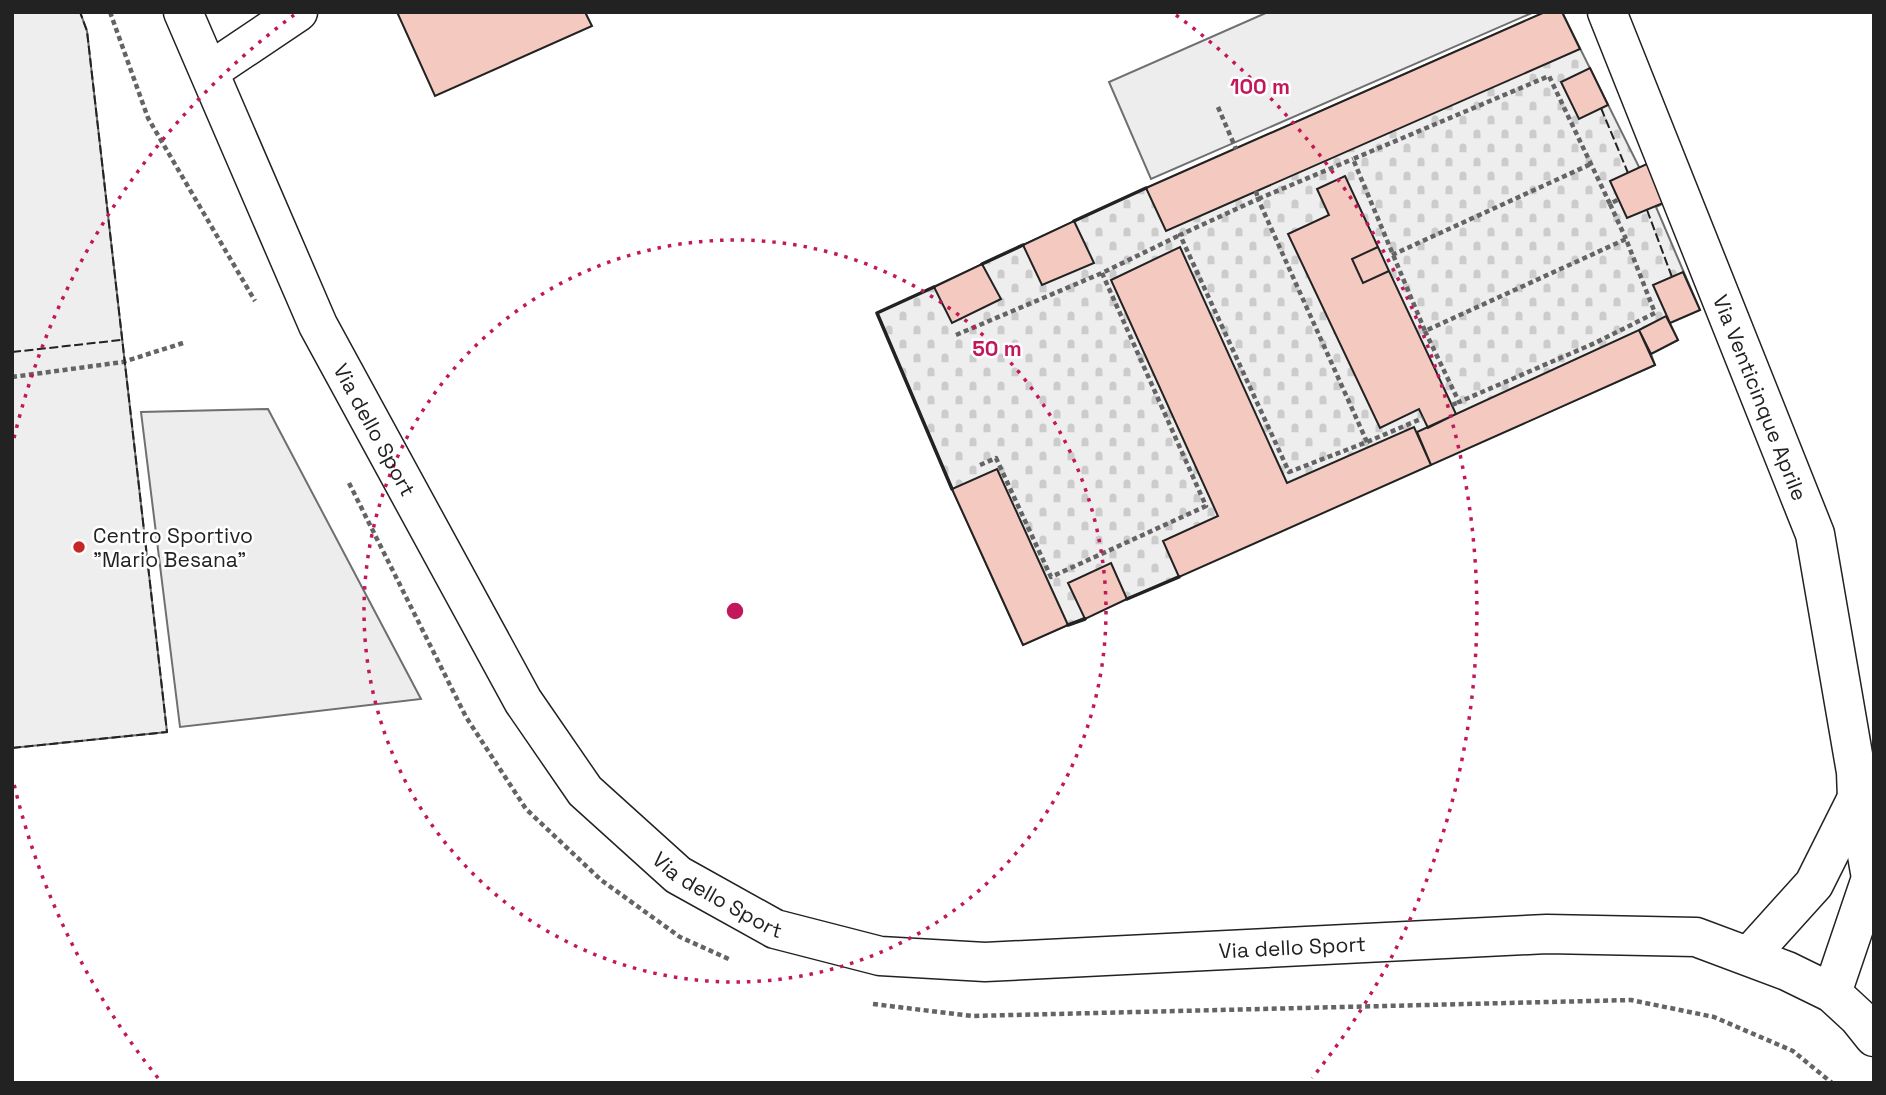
<svg xmlns="http://www.w3.org/2000/svg" width="1886" height="1095" font-family="'Space Grotesk',sans-serif">
<style>
.cemetery{fill:url(#cemetery-stones);stroke:#6f6f6f;stroke-width:2}
.pitch{fill:#eee;stroke:#6f6f6f;stroke-width:2}
.parking{fill:#ededed;stroke:#6f6f6f;stroke-width:2}
.building{fill:#f3c9c0;stroke:#222;stroke-width:2}
.lines{fill:none;stroke-linecap:round;stroke-linejoin:round}
.street-casing{stroke:#222;stroke-width:41}
.secondary-casing{stroke:#222;stroke-width:41}
.path{stroke:#646464;stroke-width:4.5;stroke-dasharray:5 3.5;stroke-linecap:butt}
.street{stroke:#fff;stroke-width:38}
.secondary{stroke:#fff;stroke-width:38}
.fence{stroke:#222;stroke-width:2;stroke-dasharray:9 3.5;stroke-linecap:butt}
.wall{stroke:#222;stroke-width:3.5}
.ring{fill:none;stroke:#c2185b;stroke-width:3.5;stroke-dasharray:3.5 7}
.poi-dot{fill:#c62828;stroke:#fff;stroke-width:2.5}
.labels{text-anchor:middle;dominant-baseline:central;stroke-width:5;stroke-linejoin:round;paint-order:stroke}
.street-label{font-size:21px;fill:#222;stroke:#fff}
.poi-label{font-size:21px;fill:#222;stroke:#fff;text-anchor:start}
.centre{fill:#c2185b;stroke:#fff;stroke-width:3.5}
.ring-label{font-size:21px;text-anchor:middle;font-weight:bold;fill:#c2185b;stroke:#fff;stroke-width:5;stroke-linejoin:round;paint-order:stroke}
</style>
<defs>
<pattern id="cemetery-stones" width="16" height="16" patternUnits="userSpaceOnUse" patternTransform="scale(1.75)"><rect width="16" height="16" fill="#eee"/><path d="M2 7V4a2 2 0 0 1 4 0v3zM10 15v-3a2 2 0 0 1 4 0v3z" fill="#ccc"/></pattern>
</defs>
<rect width="100%" height="100%" fill="#fff"/>
<path class="cemetery" d="M1545,12H1562L1639,167L1668,201L1656,207L1700,310L1670,323L1678,340L1651,354L1655,365L1023,645L952,489L877,313L1146,188Z"/>
<path class="pitch" d="M12,12H80L87,31L167,732L12,748Z"/>
<path class="parking" d="M1268,12H1534L1151,179L1109,82Z
M268,409L421,699L180,727L141,412Z"/>
<path class="building" d="M397,12H589L586,14L592,26L435,96Z
M1545,12H1562L1580,49L1166,231L1146,188Z
M1590,68L1608,105L1579,119L1561,82Z
M1651,162L1668,201L1627,218L1610,181Z
M1345,176L1378,247L1352,259L1363,283L1389,271L1456,414L1428,428L1419,409L1380,428L1288,234L1329,215L1317,189Z
M1074,221L1094,263L1042,285L1023,245Z
M1180,247L1287,483L1414,427L1431,465L1179,577L1163,541L1218,516L1111,280Z
M1378,247L1389,271L1363,283L1352,259Z
M982,264L1001,299L952,323L934,287Z
M1683,272L1700,310L1670,323L1653,285Z
M1666,316L1678,340L1651,354L1639,330Z
M1639,330L1655,365L1431,465L1417,432Z
M997,469L1068,625L1023,645L952,489Z
M1111,563L1127,599L1085,619L1068,583Z"/>
<g class="lines">
<defs>
<g id="street">
<path id="s1" d="M1607,12L1815,534L1856,772L1857,798L1871,878L1832,993"/>
<path d="M210,71L298,12"/>
<path d="M1749,956L1814,884L1857,798"/>
</g>
<g id="secondary">
<path id="s2" d="M183,12L318,325L523,701L585,791L678,875L775,929L880,956L985,962L1547,934L1696,937L1787,971L1832,993L1858,1017L1874,1037"/>
</g>
</defs>
<use href="#street" class="street-casing"/>
<use href="#secondary" class="secondary-casing"/>
<path class="path" d="M110,12L148,118L255,301
M1218,107L1236,149
M1256,191L1258,199L1353,159
M1610,204L1626,239
M1392,255L1591,164
M1425,331L1459,402L1595,343L1655,313L1626,239L1425,331L1353,159L1549,76L1610,204L1619,199
M956,335L1102,273L1180,235
M12,377L123,362L183,343
M1452,405L1459,402
M1367,442L1258,199L1180,235L1289,472L1367,442L1423,418
M980,465L996,458L1051,577L1206,506L1102,273
M349,483L466,717L526,809L601,880L680,937L731,960
M873,1004L972,1016L1631,1000L1714,1017L1793,1051L1832,1083"/>
<use href="#street" class="street"/>
<use href="#secondary" class="secondary"/>
<path class="fence" d="M1601,108L1628,173
M1647,210L1672,277
M12,352L121,340
M12,748L167,732L87,31L80,12"/>
<path class="wall" d="M1074,221L1146,188
M982,264L1023,245
M934,287L877,313L952,489
M1127,599L1179,577
M1068,625L1085,619"/>
</g>
<g class="ring">
<circle cx="735" cy="611" r="371"/>
<path d="M158 1078A742 742 0 0 1 14 784M14 438A742 742 0 0 1 294 15M1176 15A742 742 0 0 1 1312 1078"/>
</g>
<circle class="poi-dot" cx="79" cy="547" r="7"/>
<g class="labels">
<g class="street-label">
<text stroke="none"><textPath href="#s1" startOffset="415">Via Venticinque Aprile</textPath></text>
<text stroke="none"><textPath href="#s2" startOffset="460">Via dello Sport</textPath></text>
<text stroke="none"><textPath href="#s2" startOffset="1048">Via dello Sport</textPath></text>
<text stroke="none"><textPath href="#s2" startOffset="1636">Via dello Sport</textPath></text>
</g>
<g class="poi-label">
<text x="93" y="535">Centro Sportivo<tspan x="93" dy="24">"Mario Besana"</tspan></text>
</g>
</g>
<circle cx="735" cy="611" r="10" class="centre"/>
<g class="ring-label">
<text x="1260" y="94">100 m</text>
<text x="997" y="356">50 m</text>
</g>
<rect width="1886" height="1095" fill="none" stroke="#222222" stroke-width="28"/>
</svg>
